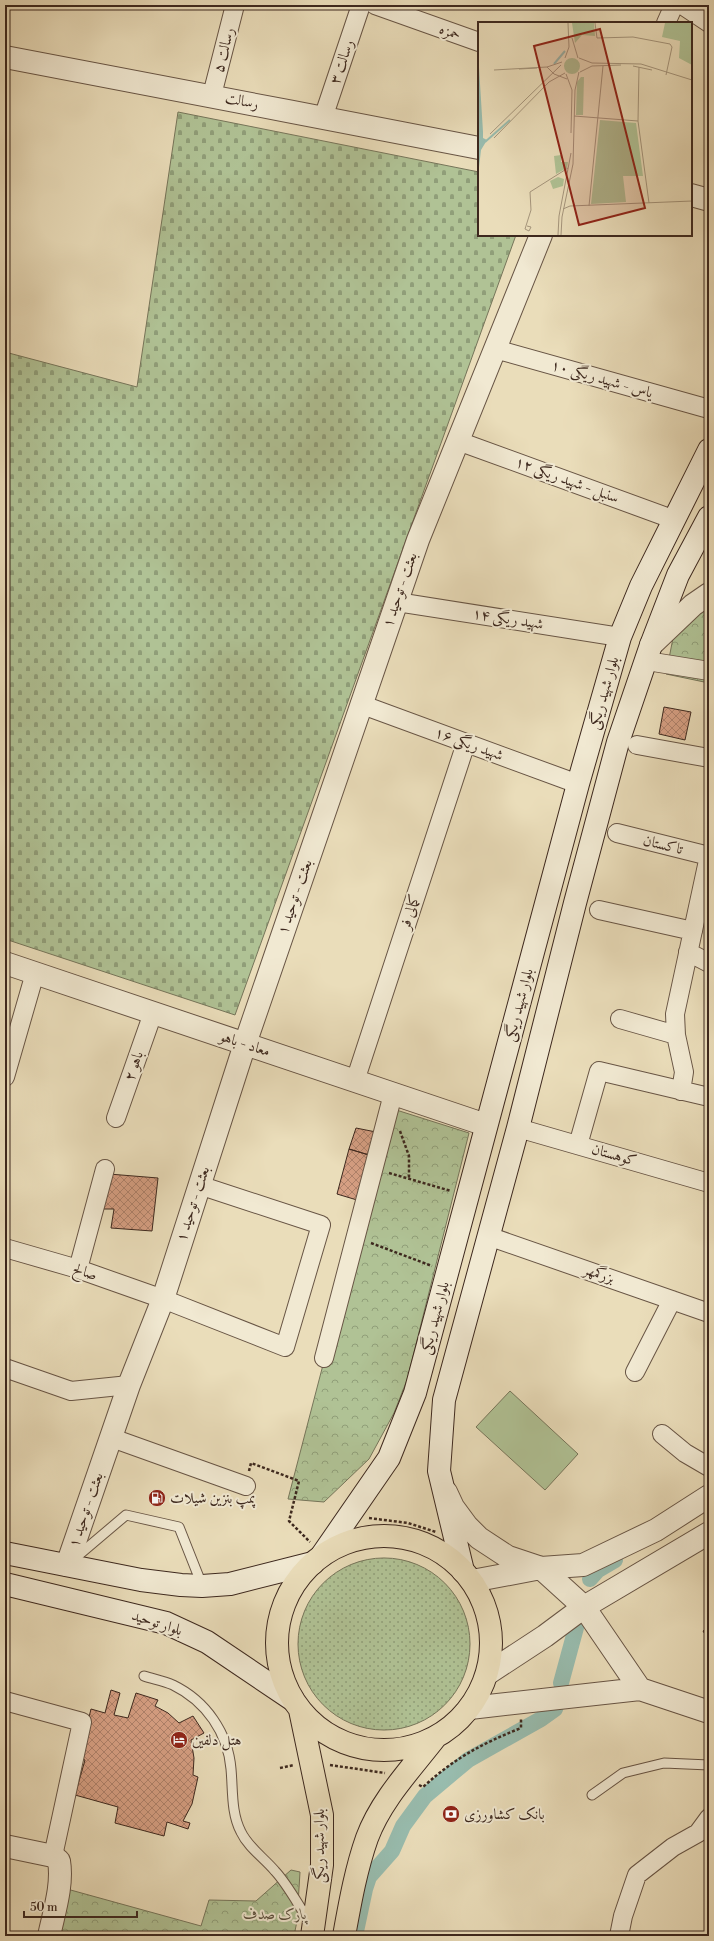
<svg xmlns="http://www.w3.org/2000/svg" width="714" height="1941" font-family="'Libre Bodoni',Amiri,serif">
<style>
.grass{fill:url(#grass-dots);stroke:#76755a}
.forest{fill:url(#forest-crowns);stroke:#76755a}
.cemetery{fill:url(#cemetery-stones);stroke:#76755a}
.garden{fill:#b0c295;stroke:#76755a}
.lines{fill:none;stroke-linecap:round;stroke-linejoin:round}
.canal{stroke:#98bcae;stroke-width:16}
.building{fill:url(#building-cross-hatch);stroke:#3d281e}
.service-casing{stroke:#685545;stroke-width:11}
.minor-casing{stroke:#685545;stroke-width:20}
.tertiary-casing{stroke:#685545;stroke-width:24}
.secondary-casing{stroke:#3d281e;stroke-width:24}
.trunk-casing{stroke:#3d281e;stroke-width:24}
.path{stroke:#3d281e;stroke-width:2.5;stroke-dasharray:3 2;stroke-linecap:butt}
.service{stroke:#f1e9d2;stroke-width:9}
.minor{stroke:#f1e9d2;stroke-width:18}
.tertiary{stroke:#f1e9d2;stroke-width:22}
.secondary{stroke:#f1e9d2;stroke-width:22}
.trunk{stroke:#eaddba;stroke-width:22}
.labels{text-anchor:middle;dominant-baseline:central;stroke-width:4;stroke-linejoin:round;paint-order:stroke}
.street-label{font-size:15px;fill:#3d281e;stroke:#f1e9d2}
.poi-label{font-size:15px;fill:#3d281e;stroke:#f1e9d2;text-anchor:start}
.park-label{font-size:15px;font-style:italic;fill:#5a4e3c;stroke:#f1e9d2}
.inset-river{fill:none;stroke:#98bcae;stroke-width:2}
.inset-road{fill:none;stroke:#a5957c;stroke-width:1}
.view{fill:#8f2418;fill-opacity:0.15;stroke:#8f2418;stroke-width:2}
.inset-edge{fill:none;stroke:#3d281e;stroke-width:2}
</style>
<defs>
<pattern id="grass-dots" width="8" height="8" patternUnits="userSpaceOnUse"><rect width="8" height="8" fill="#b0c295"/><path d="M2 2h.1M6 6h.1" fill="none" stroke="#909e79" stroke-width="1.8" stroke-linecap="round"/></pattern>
<pattern id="forest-crowns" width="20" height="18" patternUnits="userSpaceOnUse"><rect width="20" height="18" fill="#b0c295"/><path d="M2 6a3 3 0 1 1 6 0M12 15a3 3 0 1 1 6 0" fill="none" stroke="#909e79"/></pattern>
<pattern id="cemetery-stones" width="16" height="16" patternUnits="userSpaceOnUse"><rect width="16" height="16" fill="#b0c295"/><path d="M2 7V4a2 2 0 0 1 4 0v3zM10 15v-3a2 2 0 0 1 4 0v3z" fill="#909e79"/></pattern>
<pattern id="building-cross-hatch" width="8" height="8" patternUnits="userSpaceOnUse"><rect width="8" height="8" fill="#d69f83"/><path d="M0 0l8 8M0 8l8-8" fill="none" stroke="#af826b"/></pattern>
</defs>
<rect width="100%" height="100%" fill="#eaddba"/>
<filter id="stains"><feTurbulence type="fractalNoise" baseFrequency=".005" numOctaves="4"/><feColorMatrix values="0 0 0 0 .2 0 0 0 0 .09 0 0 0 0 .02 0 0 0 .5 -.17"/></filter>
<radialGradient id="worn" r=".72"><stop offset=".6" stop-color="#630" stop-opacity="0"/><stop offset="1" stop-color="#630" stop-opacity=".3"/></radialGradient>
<path class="grass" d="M298 1644a86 86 0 1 1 172 0a86 86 0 1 1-172 0Z"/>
<path class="forest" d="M709,599V683L666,674L673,638Z
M390,1108L469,1133L407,1380L394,1413L369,1459L324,1502L288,1499Z
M291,1870L300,1872L297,1921L294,1936H59L67,1889L201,1926L209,1900L256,1901Z"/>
<path class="cemetery" d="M178,112L479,172V235H516L235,1015L5,939V352L137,387Z"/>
<path class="garden" d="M510,1391L578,1454L545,1490L476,1427Z"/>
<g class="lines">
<path class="canal" d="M590,1579L598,1570L615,1560
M561,1683L577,1624
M355,1936L365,1889L369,1877L392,1851L403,1826L425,1796L468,1760L541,1719L555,1709L557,1703"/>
</g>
<path class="building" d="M664,707L691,712L685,740L659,734Z
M356,1128L376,1132L369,1155L349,1149Z
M349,1149L369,1155L357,1200L337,1194Z
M109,1174L158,1178L152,1231L111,1228L114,1209H103Z
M709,1627V1641L703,1631Z
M111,1690L120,1693L114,1715L128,1718L136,1693L158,1700L155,1706L168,1713L179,1723L193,1716L204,1733L191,1740L194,1758L193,1775L198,1777L192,1804L183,1821L190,1823L188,1829L167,1822L164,1836L115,1823L118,1807L75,1795L85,1760L79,1758L91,1709L105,1713Z"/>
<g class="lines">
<defs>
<path id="service" d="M74,1559L126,1515L179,1527L202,1585
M144,1676C153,1679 164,1681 173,1685C206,1701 228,1733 231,1769C233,1790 231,1813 241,1832C248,1847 264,1858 275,1871C289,1886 299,1907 311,1924
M592,1795L623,1773L664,1763L709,1765"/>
<path id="minor" d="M375,5L479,42
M682,5L709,23
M666,23L674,5
M212,95L235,5
M323,118L361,5
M495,349L709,409
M458,441L675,520
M397,602L620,637
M647,661L709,671
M360,704L578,784
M637,745L709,758
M617,833L709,856
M599,910L693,931
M688,952L709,963
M620,1019L676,1035
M5,1077L35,973
M355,1081L466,743
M681,1091L684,1072L676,1035L675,1014L709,856
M116,1118L153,1013
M518,1128L709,1183
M578,1145L599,1071L709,1097
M488,1236L709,1313
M5,1248L78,1269L163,1299L285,1347L321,1225L199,1185
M78,1269L105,1169
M324,1358L393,1094
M5,1368L71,1391L129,1385
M635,1372L672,1300
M662,1434L685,1453L709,1467
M112,1438L246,1486
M5,1701L82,1722L53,1856
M619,1936L623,1916L637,1875L673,1847L698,1833L709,1818"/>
<path id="tertiary" d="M5,57C163,86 321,118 479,148
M691,195L709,200
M651,645L693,605L709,594
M5,963L486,1125
M446,1492L453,1507L467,1526L479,1538L508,1557L541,1568L584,1607L640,1689
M67,1565L129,1385L163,1299L245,1044L418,540L541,235
M472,1581L541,1568L583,1565L656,1530L709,1496
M487,1674L545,1636L584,1607L709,1533
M470,1708L640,1689L709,1712
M5,1846L53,1856L59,1861C63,1885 54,1912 49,1936"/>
<path id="secondary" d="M5,1553L141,1580L181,1585L202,1586L230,1584L313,1563
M322,1555L389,1458L415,1393L578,784L620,637L641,586L709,450
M463,1571L439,1471L444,1400L518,1128L575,903L618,742L651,645L678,575L709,517
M5,1584L166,1623L207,1642L293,1700"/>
<path id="trunk" d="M277 1643a107 107 0 1 1 214 0a107 107 0 1 1-214 0Z
M300,1710L322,1815V1865L312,1936
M344,1936C350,1903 356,1869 367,1838C381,1800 411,1769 435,1738"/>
</defs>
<use href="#service" class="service-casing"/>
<use href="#minor" class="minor-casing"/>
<use href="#tertiary" class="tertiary-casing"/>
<use href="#secondary" class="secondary-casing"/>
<use href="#trunk" class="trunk-casing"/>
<path class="path" d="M400,1131L409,1156V1179
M389,1173L451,1191
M371,1243L432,1266
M249,1471L251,1463L299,1481L289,1521L310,1542
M369,1518L408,1523L436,1532
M330,1765L385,1773
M280,1768L294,1765
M419,1785L423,1787C455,1758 481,1744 521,1728V1719"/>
<use href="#service" class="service"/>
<use href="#minor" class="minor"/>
<use href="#tertiary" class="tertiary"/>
<use href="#secondary" class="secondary"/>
<use href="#trunk" class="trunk"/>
</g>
<defs>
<symbol id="fuel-disc" viewBox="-11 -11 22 22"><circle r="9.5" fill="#8f2418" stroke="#f1e9d2"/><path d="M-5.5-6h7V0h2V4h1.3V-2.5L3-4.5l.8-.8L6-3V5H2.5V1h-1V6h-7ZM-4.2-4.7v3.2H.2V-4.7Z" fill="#fff"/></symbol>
<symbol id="hotel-disc" viewBox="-11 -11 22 22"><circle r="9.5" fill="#8f2418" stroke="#f1e9d2"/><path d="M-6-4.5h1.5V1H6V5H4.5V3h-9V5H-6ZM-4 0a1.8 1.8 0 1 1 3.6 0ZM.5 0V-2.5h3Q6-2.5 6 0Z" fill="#fff"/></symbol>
<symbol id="bank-disc" viewBox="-11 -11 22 22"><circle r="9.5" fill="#8f2418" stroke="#f1e9d2"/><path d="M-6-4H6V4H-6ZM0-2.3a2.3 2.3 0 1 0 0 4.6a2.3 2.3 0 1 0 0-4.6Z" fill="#fff"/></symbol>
</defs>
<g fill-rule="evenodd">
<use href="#fuel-disc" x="147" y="1488" width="20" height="20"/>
<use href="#hotel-disc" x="169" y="1730" width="20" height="20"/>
<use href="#bank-disc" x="441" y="1804" width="20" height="20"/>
</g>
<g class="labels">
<g class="street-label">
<text transform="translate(450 32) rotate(20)">حمزه</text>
<text transform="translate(224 50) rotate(-76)">رسالت ۵</text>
<text transform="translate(342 62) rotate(-71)">رسالت ۳</text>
<text transform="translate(242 101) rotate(12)">رسالت</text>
<text transform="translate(602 379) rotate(16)">یاس - شهید ریگی ۱۰</text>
<text transform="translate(567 480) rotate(20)">سنبل - شهید ریگی ۱۲</text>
<text transform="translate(400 590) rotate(-71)">بعثت - توحید ۱</text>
<text transform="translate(508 619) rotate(9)">شهید ریگی ۱۴</text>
<text transform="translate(604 693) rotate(-74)">بلوار شهید ریگی</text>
<text transform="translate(469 744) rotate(20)">شهید ریگی ۱۶</text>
<text transform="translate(663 845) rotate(14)">تاکستان</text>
<text transform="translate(295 897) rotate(-71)">بعثت - توحید ۱</text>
<text transform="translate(410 912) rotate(-72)">کمالی فر</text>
<text transform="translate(519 1005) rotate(-75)">بلوار شهید ریگی</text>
<text transform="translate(245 1044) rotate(18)">معاد - باهو</text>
<text transform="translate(134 1066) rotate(-71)">باهو ۲</text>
<text transform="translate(614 1155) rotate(16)">کوهستان</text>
<text transform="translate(193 1204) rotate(-72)">بعثت - توحید ۱</text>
<text transform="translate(85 1272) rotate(19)">صالح</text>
<text transform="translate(599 1274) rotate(19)">بزرگمهر</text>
<text transform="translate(435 1318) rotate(-75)">بلوار شهید ریگی</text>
<text transform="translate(86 1510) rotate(-71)">بعثت - توحید ۱</text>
<text transform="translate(157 1623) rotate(18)">بلوار توحید</text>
<text transform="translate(319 1846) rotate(-90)">بلوار شهید ریگی</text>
</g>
<g class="poi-label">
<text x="170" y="1498">پمپ بنزین شیلات</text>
<text x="192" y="1740">هتل دلفین</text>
<text x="464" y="1814">بانک کشاورزی</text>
</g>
<g class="park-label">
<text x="275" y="1914">پارک صدف</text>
</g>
</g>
<g transform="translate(478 22)">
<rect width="214" height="214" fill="#eaddba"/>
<path d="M187,1H214V43L201,36L202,19L184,15ZM86 44a8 8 0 1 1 16 0a8 8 0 1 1-16 0Z" fill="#b0c295"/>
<path d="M94,1H116L117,14L104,13L97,21ZM103,55H106L105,93H98L99,60ZM83,133V140H90L89,146L78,152L76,134ZM80,155L86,157L85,164L75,167L72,159Z" fill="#b0c295"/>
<path d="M122,98L158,101L165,154H145L148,180L113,182Z" fill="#b0c295"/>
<path d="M0,29L5,110V116L9,118L3,128L0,154Z" fill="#98bcae"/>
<path class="inset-river" d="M76,42L87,29M7,120L32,98"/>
<path class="inset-road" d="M117,1L119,16L155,15L192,22L194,25L188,53M94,16L100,36M87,36L91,25L90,1M101,36L114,41L163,42L214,58M155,44L174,48M69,45L76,52L89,57M161,45L160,99L171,181M41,47L59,46M16,48L69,45L84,40M102,50L114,44L143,43M88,52L94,68L93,111M96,94L160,99M12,112L83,43M16,116L71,60L87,51M111,184L125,44M85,187L92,184L214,179M49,204L53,205L51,209L47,207L53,188L52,170L90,146M80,213L81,194L93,131M83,213L84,195L95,142L97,68L101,50"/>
<path class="view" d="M122,7L167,186L101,203L56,24Z"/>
<rect width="214" height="214" class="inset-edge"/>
</g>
<rect width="714" height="1941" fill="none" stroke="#eaddba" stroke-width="20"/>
<rect x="6" y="6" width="702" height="1929" fill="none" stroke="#3d281e" stroke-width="2"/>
<rect x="10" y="10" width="694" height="1921" fill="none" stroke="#3d281e"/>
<path d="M24 1911v6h113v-6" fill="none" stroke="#3d281e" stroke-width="2"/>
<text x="30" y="1911" font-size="12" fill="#3d281e" stroke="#f1e9d2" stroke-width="3" paint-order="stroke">50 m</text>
<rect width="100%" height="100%" filter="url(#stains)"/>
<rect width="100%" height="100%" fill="url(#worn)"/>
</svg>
